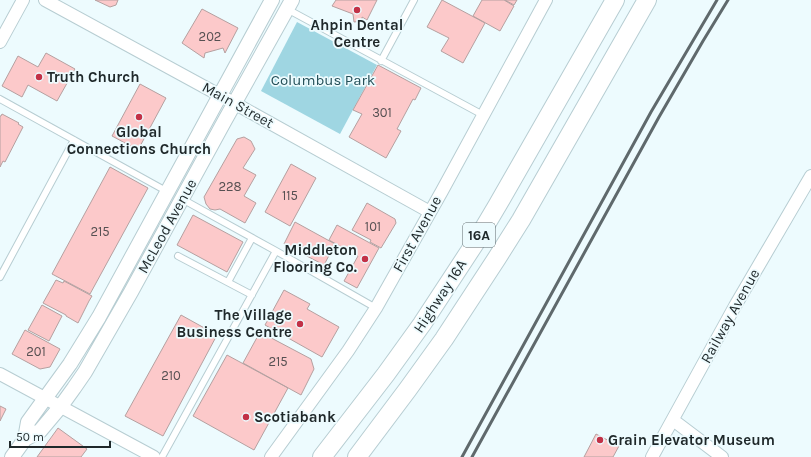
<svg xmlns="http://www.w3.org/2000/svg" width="811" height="457" font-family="Karla,sans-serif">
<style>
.green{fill:#9fd6e2}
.building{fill:#fcc9ca;stroke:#b5a0a0}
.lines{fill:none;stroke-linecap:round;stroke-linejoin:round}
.service-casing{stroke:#b7cdd2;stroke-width:8}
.minor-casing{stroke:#b7cdd2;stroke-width:14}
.tertiary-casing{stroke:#b7cdd2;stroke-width:16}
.primary-casing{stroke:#b7cdd2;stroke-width:20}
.service{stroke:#fff;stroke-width:6}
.minor{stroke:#fff;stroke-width:12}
.tertiary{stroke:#fff;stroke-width:14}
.primary{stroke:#fff;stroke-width:18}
.rail{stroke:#5f696c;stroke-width:3}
.poi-dot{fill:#c23147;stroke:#edfbfe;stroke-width:1.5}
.labels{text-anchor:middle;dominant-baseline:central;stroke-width:3.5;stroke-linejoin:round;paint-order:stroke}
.number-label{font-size:13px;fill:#565052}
.shield{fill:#edfbfe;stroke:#5d676a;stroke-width:1}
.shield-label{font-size:14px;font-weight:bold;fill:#1f282a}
.poi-label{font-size:15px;font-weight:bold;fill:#1f282a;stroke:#edfbfe;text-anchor:start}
.park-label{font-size:15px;fill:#245059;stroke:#edfbfe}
.street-label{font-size:15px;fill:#1f282a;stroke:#edfbfe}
</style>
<rect width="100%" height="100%" fill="#edfbfe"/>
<path class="green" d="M297,22L377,65L340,134L261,91Z"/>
<path class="building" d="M95,0H118L116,5L110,7Z
M336,0H377L367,20L362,17V21L354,22L353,14L332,6Z
M442,0L485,23L463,63L441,51L449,38L427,27Z
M482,0H504L514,6L500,31L473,16Z
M505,0H517L514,5Z
M202,9L238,28L225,53L223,48L205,53L204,58L182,43Z
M46,53L75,69L57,101L28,85L22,97L2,86L18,56L38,67Z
M378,65L421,88L415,100L413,99L397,129L401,131L386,158L349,137L362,114L353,110Z
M140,84L166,98L138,150L112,136Z
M2,114L19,123L18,124L23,127L5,162L3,161L0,167V116H1Z
M244,137L251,141L255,149L243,168L256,175L244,196L256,203L245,223L220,209L215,210L210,209L206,204L204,197L237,139Z
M291,164L316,178L290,226L265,212Z
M110,167L148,188L90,294L52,274Z
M367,203L395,219L396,223L381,248L370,242L371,240L352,230Z
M193,215L243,242L227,272L177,245Z
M295,222L335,244L324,265L284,244Z
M337,225L379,248L357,288L344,281L358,256L329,240Z
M56,280L63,283L64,281L92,296L89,301L78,323L66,316V315L43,303Z
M284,290L310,304L307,309L339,327L322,357L265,325Z
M42,305L62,316L49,341L28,330Z
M181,315L217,335L163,436L125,416Z
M25,330L60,349L50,367L40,369L12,354Z
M260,332L311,359L314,369L301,395L243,363Z
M227,355L288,388L254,450L193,416Z
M0,406L6,409L0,421Z
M58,428L87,449L81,457H37Z
M596,434L619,446L613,457H584Z"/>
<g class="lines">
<defs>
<path id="service" d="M287,9L483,115
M381,61L414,0
M0,99L168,192
M182,199L276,251L376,308
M178,256L252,295
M0,277L74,140
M228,282L252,238
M162,457L276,251"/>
<path id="minor" d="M45,0L234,103L430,212
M0,42L23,0
M0,374L154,457
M673,420L722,457
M271,457L348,351L376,308L442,191L546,0
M652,457L735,306L811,176"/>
<path id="tertiary" d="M25,439L28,422L70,364L99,317L272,0
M12,457L25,439L40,431L61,406L74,388L85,372L131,292L224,122L292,0"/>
<path id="primary" d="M322,457L386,374L422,324L475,243L497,206L615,0
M357,457L408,389L444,339L497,258L521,220L647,0"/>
</defs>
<use href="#service" class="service-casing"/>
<use href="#minor" class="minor-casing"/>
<use href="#tertiary" class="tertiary-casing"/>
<use href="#primary" class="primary-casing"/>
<use href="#service" class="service"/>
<use href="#minor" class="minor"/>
<use href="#tertiary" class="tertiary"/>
<use href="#primary" class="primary"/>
<path class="rail" d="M462,457L651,112L717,0
M472,457L659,117L703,41L728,0"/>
</g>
<g class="poi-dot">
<circle cx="357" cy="10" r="4"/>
<circle cx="39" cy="77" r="4"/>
<circle cx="139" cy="117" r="4"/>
<circle cx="365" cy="259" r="4"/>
<circle cx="300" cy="324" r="4"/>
<circle cx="246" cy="417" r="4"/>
<circle cx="600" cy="440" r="4"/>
</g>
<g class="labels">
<g class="number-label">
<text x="210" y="36">202</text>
<text x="382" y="112">301</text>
<text x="230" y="186">228</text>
<text x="290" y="195">115</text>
<text x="373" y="226">101</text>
<text x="100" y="231">215</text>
<text x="36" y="351">201</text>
<text x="278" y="361">215</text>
<text x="171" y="375">210</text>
</g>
<rect class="shield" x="463" y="223" width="32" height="24" rx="3"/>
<g class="shield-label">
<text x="479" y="235">16A</text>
</g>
<g class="poi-label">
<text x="357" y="25" text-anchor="middle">Ahpin Dental<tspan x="357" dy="17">Centre</tspan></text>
<text x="47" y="77">Truth Church</text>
<text x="139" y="132" text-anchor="middle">Global<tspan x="139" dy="17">Connections Church</tspan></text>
<text x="357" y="250" text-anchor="end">Middleton<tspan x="357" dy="17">Flooring Co.</tspan></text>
<text x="292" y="315" text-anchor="end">The Village<tspan x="292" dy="17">Business Centre</tspan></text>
<text x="254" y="417">Scotiabank</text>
<text x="608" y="440">Grain Elevator Museum</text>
</g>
<g class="park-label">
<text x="323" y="80">Columbus Park</text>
</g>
<g class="street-label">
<text transform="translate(238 105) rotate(29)">Main Street</text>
<text transform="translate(167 226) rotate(-61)">McLeod Avenue</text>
<text transform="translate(417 234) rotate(-61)">First Avenue</text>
<text transform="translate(440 296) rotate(-57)">Highway 16A</text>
<text transform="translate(730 316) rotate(-61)">Railway Avenue</text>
</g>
</g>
<path d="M10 441v6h100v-6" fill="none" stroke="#1f282a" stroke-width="2"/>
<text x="16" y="441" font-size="12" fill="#1f282a" stroke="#edfbfe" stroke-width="3" paint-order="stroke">50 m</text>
</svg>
